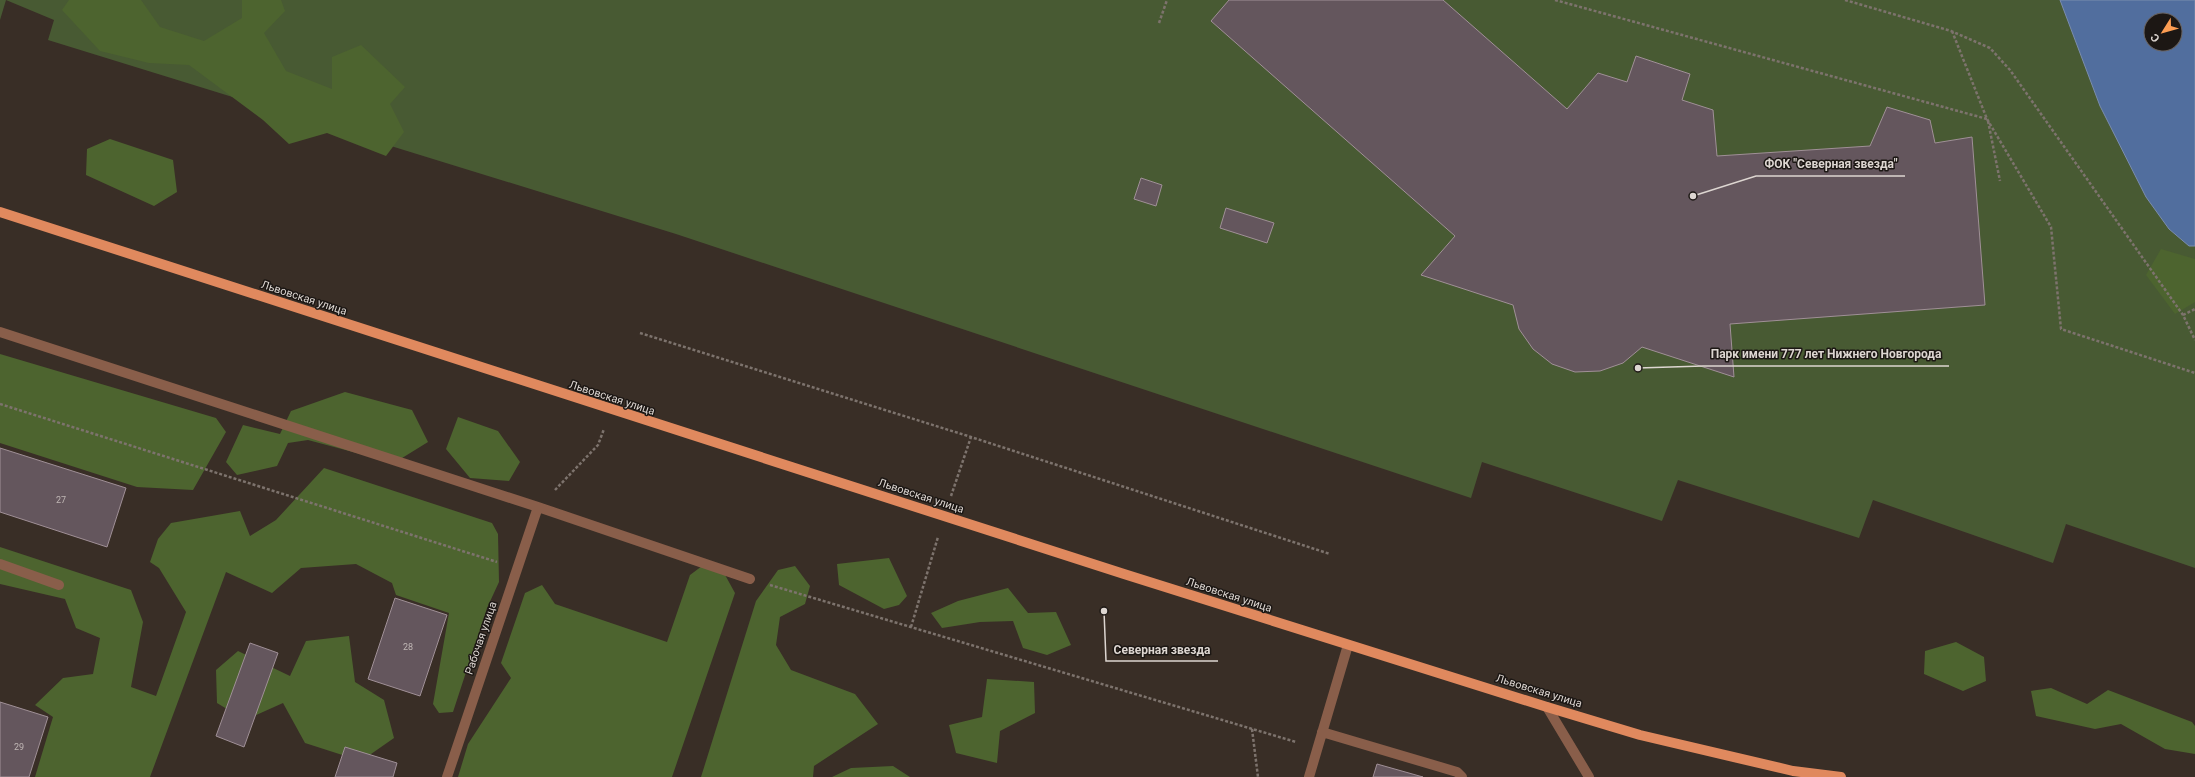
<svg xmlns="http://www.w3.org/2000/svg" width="2195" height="777" font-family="Roboto,sans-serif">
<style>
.green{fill:#485a33;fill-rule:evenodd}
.forest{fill:#4d642f}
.water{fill:#516e9e;stroke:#7b8dad;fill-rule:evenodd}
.building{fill:#64565d;stroke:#a09097}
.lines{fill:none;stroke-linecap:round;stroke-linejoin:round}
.path{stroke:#7d736d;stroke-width:2.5;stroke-dasharray:3 2;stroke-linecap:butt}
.minor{stroke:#895e4a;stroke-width:10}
.major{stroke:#e0895e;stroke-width:10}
.labels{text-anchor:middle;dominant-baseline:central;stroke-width:3;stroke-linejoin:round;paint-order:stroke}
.number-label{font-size:9px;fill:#bfb6b4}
.street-label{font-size:11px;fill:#ddd6d1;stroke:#1c1714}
.leader{fill:none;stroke:#ddd6d1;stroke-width:1.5}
.callout-dot{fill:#ddd6d1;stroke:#1c1714;stroke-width:1.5}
.callout-label{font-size:12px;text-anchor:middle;font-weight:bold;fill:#ddd6d1;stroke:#1c1714;stroke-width:3;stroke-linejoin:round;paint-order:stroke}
</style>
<rect width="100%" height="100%" fill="#392e26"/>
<path class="green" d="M0,0H2195V568L2066,524L2053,563L1873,500L1859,538L1678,480L1662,521L1482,462L1471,498L676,234L48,40L54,20L6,0L0,20ZM2151,20H2175V44H2151Z"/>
<path class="forest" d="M69,0H141L160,27L204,41L242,18V0H281L285,11L264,33L286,71L332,89V57L361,45L405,87L390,104L404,132L386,156L327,133L289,144L263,120L189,65L149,63L100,51L62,10Z
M110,139L173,160L177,192L154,206L86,175L87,149Z
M2161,249L2195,259V302L2175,314L2146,275Z
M0,354L216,418L226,432L193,490L137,487L0,443Z
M345,392L412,410L428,442L394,463L308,440L288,443L277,466L237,475L226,462L243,425L280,434L291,411Z
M458,417L498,431L520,462L509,481L470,478L446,449Z
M324,468L492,523L498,534L499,582L487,608L453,712L439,713L433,704L449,613L396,595L392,583L356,564L301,568L272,593L226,572L150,777H35L53,717L35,705L63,678L93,674L100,638L76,628L65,599L0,584V547L131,590L143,622L131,687L156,696L186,612L159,568L150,562L158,539L171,523L240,511L250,536L276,520Z
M889,558L907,596L899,605L884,609L839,585L837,564Z
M702,566L724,573L735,593L672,777H458L468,744L511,678L501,663L525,593L542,585L555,604L667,642L690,575Z
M795,566L810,586L805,604L780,617L776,645L791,670L855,694L878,724L814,766L813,777H701L756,601L778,570Z
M1008,588L1028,613L1056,612L1071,645L1047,655L1023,648L1013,621L980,622L942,628L931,613L958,601Z
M349,636L355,682L384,700L394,738L361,761L305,743L283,703L245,720L217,703L216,670L238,651L290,676L306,641Z
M1956,642L1984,657L1986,681L1963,691L1924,674L1925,651Z
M987,679L1034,682L1035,713L1000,731L997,763L956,753L949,725L982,717Z
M2051,688L2087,704L2108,690L2192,722L2195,726V754L2165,749L2121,724L2095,729L2036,716L2031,691Z
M893,766L910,777H832L851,768Z"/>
<path class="water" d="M2060,0H2195V246H2189L2169,229L2146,197L2100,106ZM2151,20H2175V44H2151Z"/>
<path class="building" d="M1229,0H1443L1567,109L1598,73L1627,82L1636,56L1690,74L1682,100L1713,110L1717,156L1870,146L1887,107L1930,120L1935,143L1972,137L1985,305L1730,324L1734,377L1642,347L1623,363L1600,371L1575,372L1552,364L1533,349L1519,329L1513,305L1421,275L1455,236L1211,21Z
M1141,178L1162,185L1156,206L1134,199Z
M1226,208L1274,223L1267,243L1220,228Z
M0,448L126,488L107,547L0,512Z
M395,598L447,615L420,696L368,679Z
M250,643L278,653L244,747L216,736Z
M0,702L48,717L29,777H0Z
M345,747L397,763L393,777H335Z
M1377,764L1423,777H1373Z"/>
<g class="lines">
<path class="path" d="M1555,0L1987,119
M1845,0L1951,31L1990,48L2010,70L2183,315L2195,340
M1159,23L1167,0
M1952,31L1987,119L2051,227L2061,329L2195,373
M1988,121L2000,181
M2183,315L2195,309
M640,333L971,437L1330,554
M0,404L497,562
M555,490L598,445L604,429
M951,496L971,437
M770,585L1296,742
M911,627L938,537
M1252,729L1258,777"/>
<path class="minor" d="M0,332L538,507L750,579
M0,564L59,585
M1547,707L1589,777
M1322,732L1457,772L1462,777
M447,777L538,507
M1309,777L1348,645"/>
<path class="major" d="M0,212L1124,574L1547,707L1640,735L1793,771L1841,777"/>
</g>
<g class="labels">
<g class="number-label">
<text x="61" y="500">27</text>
<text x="408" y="647">28</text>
<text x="19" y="747">29</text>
</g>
<g class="street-label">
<text transform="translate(304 298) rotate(18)">Львовская улица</text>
<text transform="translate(612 398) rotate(18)">Львовская улица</text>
<text transform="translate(921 496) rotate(18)">Львовская улица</text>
<text transform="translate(1229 595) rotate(18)">Львовская улица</text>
<text transform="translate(481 638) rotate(-71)">Рабочая улица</text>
<text transform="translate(1539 691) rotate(17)">Львовская улица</text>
</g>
</g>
<path class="leader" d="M1693 196L1756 176H1905M1638 368L1703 366H1949M1104 611L1106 661H1218"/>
<g class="callout-dot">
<circle cx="1693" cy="196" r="4"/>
<circle cx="1638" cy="368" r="4"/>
<circle cx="1104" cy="611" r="4"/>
</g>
<g class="callout-label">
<text x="1831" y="168">ФОК "Северная звезда"</text>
<text x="1826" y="358">Парк имени 777 лет Нижнего Новгорода</text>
<text x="1162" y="654">Северная звезда</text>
</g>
<g transform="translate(2163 32) rotate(233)"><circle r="19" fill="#1c1714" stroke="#696360"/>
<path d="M0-3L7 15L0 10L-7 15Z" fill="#fc9d53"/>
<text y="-6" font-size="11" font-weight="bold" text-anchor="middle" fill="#ddd6d1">С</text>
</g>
</svg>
